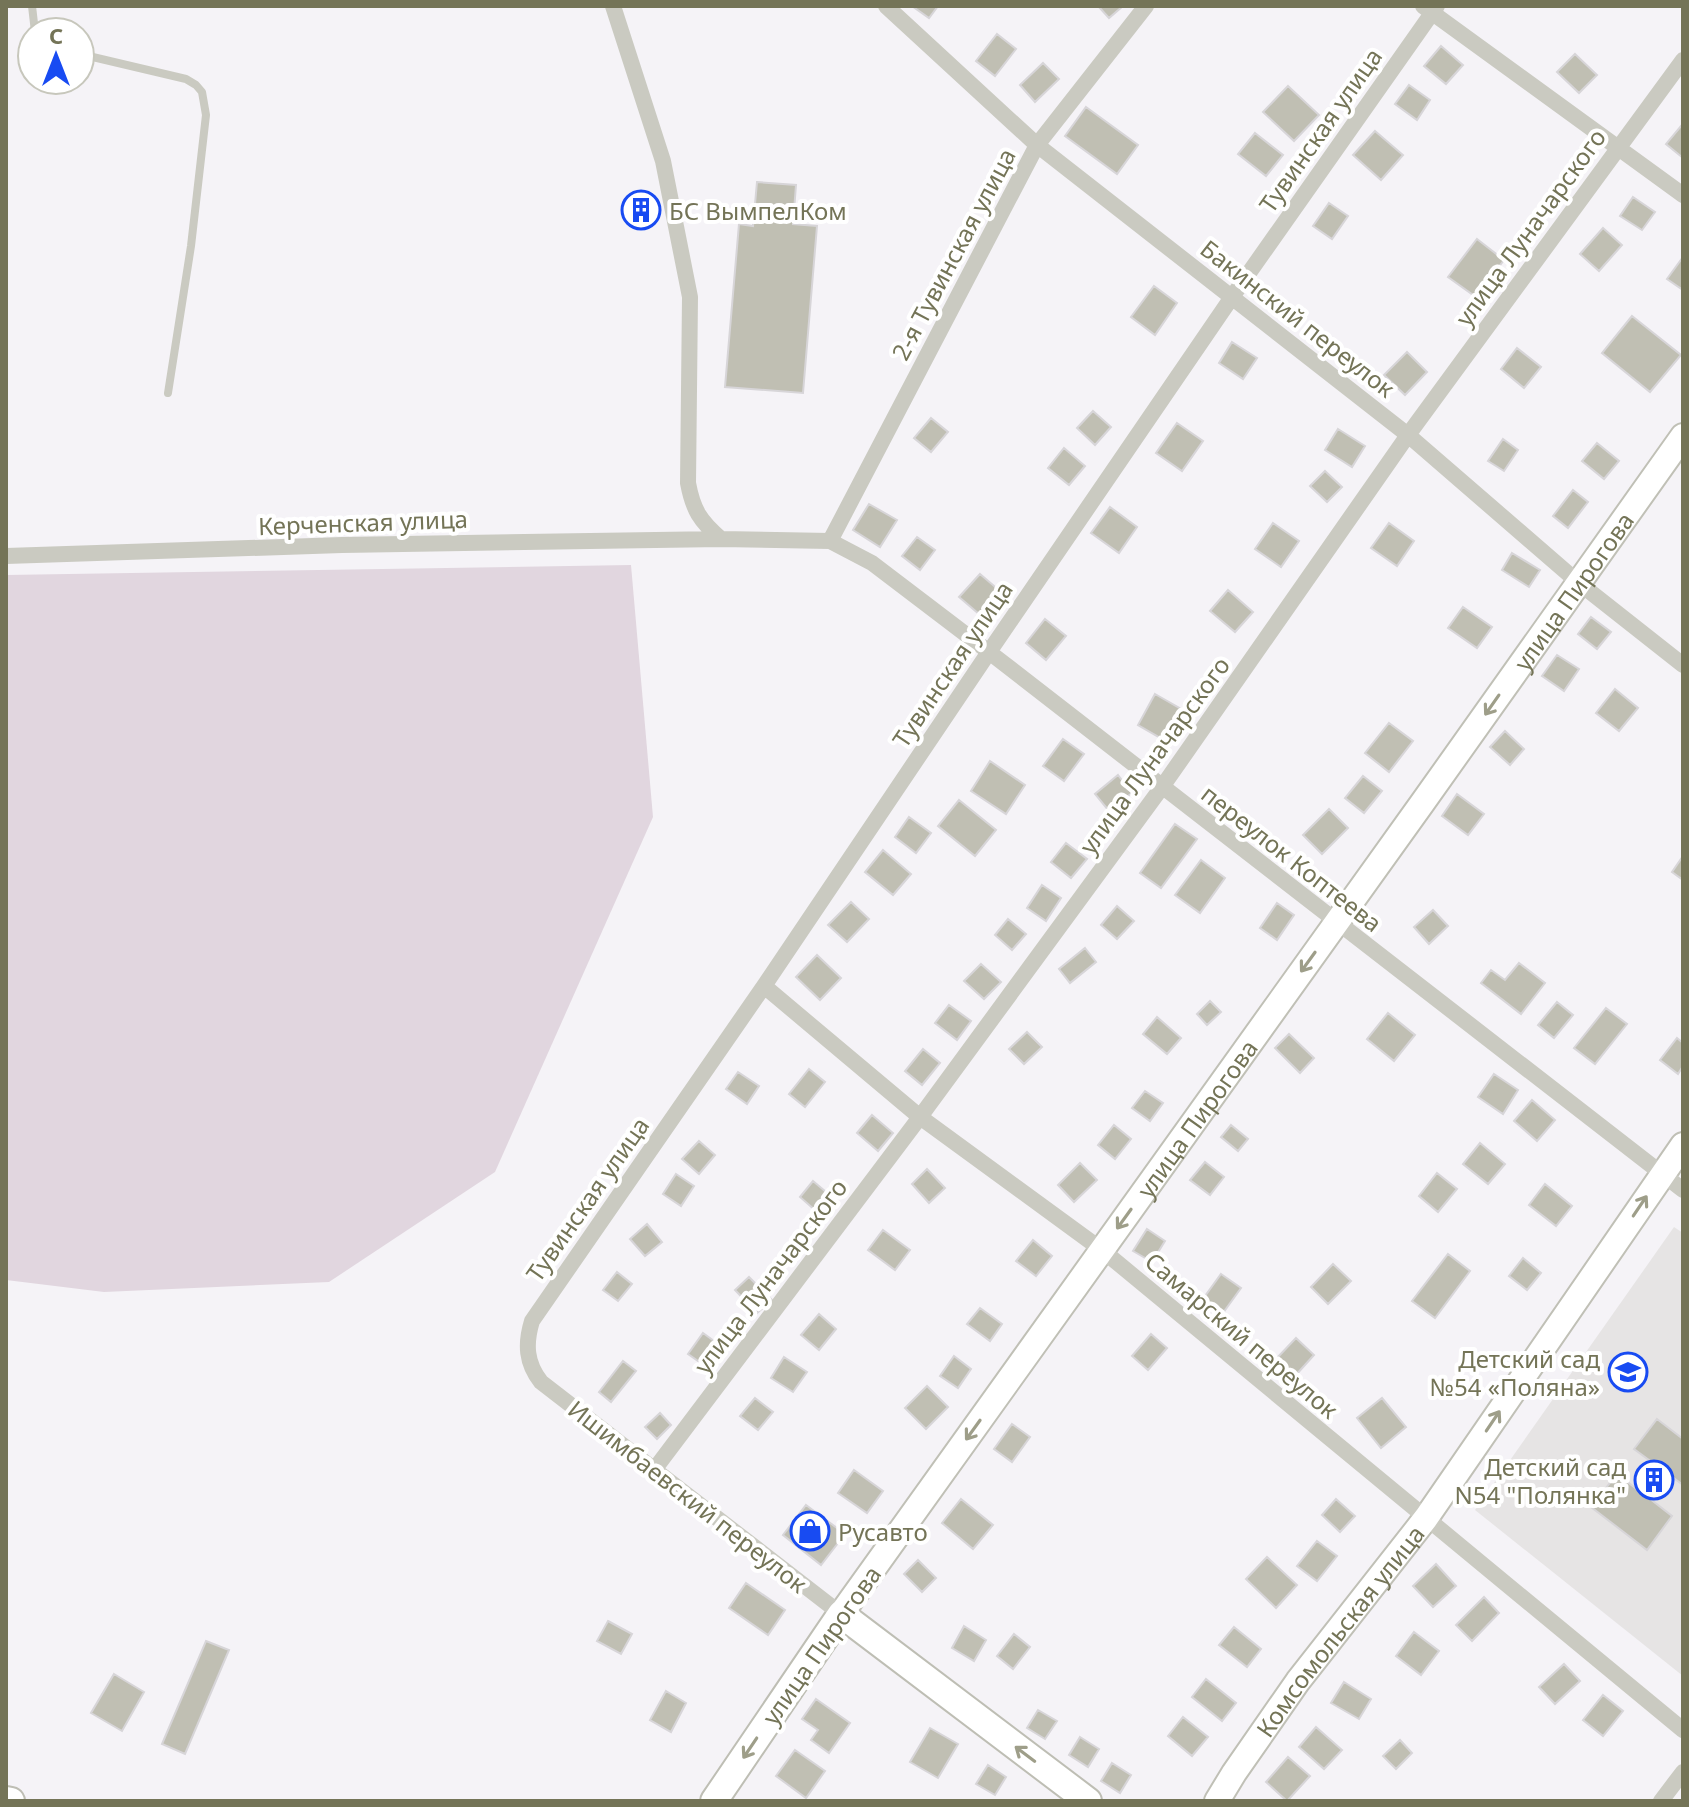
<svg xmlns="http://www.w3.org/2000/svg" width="1689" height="1807" font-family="'Noto Sans',sans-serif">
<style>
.built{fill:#e6e4e4}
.green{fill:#e1d6df}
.building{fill:#c0bfb3;stroke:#d7d5d8;stroke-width:2}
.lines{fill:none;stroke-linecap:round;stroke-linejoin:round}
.secondary-casing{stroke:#c0c0b6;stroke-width:28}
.primary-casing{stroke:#bebeb4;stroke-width:30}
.lane{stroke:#cacac1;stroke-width:8}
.street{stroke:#cacac1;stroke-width:16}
.secondary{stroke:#fff;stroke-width:24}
.primary{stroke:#fff;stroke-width:26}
.oneway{stroke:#9e9e89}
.labels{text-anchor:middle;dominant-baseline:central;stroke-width:8;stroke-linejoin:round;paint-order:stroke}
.street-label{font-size:24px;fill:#747457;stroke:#fff}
.poi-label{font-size:24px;fill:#747457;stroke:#fff;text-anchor:start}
</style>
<rect width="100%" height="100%" fill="#f5f3f7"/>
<path class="built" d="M1674,1227L1683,1233V1676L1475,1510Z"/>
<path class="green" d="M631,565L653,817L495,1172L329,1282L104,1292L6,1280V575Z"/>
<path class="building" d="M912,6H938L929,18Z
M1098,6H1123L1109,18Z
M997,34L1016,49L995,76L976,61Z
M1441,46L1463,65L1446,84L1424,66Z
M1575,54L1597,75L1579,93L1557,72Z
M1043,63L1059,79L1035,102L1020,85Z
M1409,85L1430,100L1417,120L1395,104Z
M1288,86L1319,115L1294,141L1263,112Z
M1086,107L1138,145L1117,174L1065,136Z
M1681,126L1683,128V158L1666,144Z
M1375,131L1403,155L1381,180L1353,155Z
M1255,133L1283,155L1266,176L1238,154Z
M757,182L796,185L793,224L817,226L803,393L725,387L739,224L753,226Z
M1633,197L1655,212L1642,230L1620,216Z
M1329,203L1348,216L1332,239L1313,226Z
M635.5 209a5.5 5.5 0 1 1 11 0a5.5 5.5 0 1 1-11 0Z
M1603,228L1622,245L1599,271L1580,254Z
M1477,239L1504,260L1476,297L1448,277Z
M1683,257V290L1667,279Z
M1154,286L1177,303L1155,335L1131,317Z
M1632,316L1681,355L1650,392L1602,353Z
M1232,342L1257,358L1243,379L1219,363Z
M1517,348L1541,367L1524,388L1501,369Z
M1407,352L1427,372L1405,395L1384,375Z
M1093,411L1111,427L1095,445L1077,428Z
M931,418L948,432L931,452L914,438Z
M1177,423L1203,441L1182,471L1156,453Z
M1338,429L1365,446L1352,467L1325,450Z
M1503,439L1518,450L1504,471L1488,461Z
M1597,443L1619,461L1604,479L1582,461Z
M1064,448L1085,466L1069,485L1048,468Z
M1325,471L1342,487L1327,502L1310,486Z
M1573,490L1588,502L1568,528L1553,516Z
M869,504L897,520L880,547L853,530Z
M1110,507L1137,527L1119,553L1091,533Z
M1273,523L1299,541L1281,567L1255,549Z
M1389,523L1414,541L1397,566L1371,548Z
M917,537L935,550L920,570L902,556Z
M1512,553L1540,570L1529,587L1502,570Z
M980,574L1000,591L979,614L959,597Z
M1228,590L1253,612L1235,632L1210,611Z
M1463,607L1492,627L1477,648L1448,628Z
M1591,617L1611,632L1597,649L1578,634Z
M1045,619L1066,636L1046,660L1026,643Z
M1557,655L1579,669L1564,691L1542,676Z
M1615,689L1638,708L1619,731L1596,713Z
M1155,694L1181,709L1164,740L1138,725Z
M1389,723L1413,741L1389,772L1365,753Z
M1505,731L1524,749L1510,765L1490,747Z
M1063,739L1084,754L1064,781L1043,766Z
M990,761L1025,785L1006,814L971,791Z
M1118,775L1132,793L1109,811L1095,794Z
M1363,776L1382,791L1364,813L1345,798Z
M1457,794L1484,814L1468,835L1442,816Z
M959,800L996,830L975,856L938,826Z
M1329,809L1348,828L1322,854L1303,835Z
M909,817L931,833L916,853L895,837Z
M1175,824L1197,839L1161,888L1140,873Z
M1066,843L1087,859L1071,878L1051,862Z
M883,850L911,874L893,895L865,872Z
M1683,856V880L1672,872Z
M1201,860L1225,878L1200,913L1175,895Z
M1042,885L1061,898L1046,921L1027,908Z
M851,902L869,919L847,942L828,925Z
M1277,903L1294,915L1277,940L1260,928Z
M1117,906L1134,921L1117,939L1101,925Z
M1433,910L1448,926L1429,944L1414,927Z
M1008,919L1026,934L1012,950L995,935Z
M1085,948L1096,962L1070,983L1059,969Z
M817,955L841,978L820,1000L796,977Z
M1519,963L1545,983L1521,1014L1481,983L1491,970L1505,980Z
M981,964L1001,982L984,999L964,981Z
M1210,1001L1221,1012L1207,1025L1197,1014Z
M1557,1002L1573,1015L1554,1038L1538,1025Z
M949,1005L971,1021L957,1040L935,1023Z
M1606,1008L1627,1024L1595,1064L1574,1048Z
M1388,1013L1415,1035L1394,1061L1367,1039Z
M1157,1017L1181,1038L1167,1054L1143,1034Z
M1027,1032L1042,1047L1024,1064L1009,1049Z
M1289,1034L1314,1058L1300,1073L1275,1048Z
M1677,1038L1683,1043V1066L1678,1074L1660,1060Z
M923,1049L940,1063L922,1085L905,1071Z
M809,1069L825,1082L805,1107L789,1094Z
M738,1072L759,1086L747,1104L726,1089Z
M1494,1074L1518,1090L1503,1114L1478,1097Z
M1145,1091L1163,1103L1150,1121L1132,1108Z
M1532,1100L1555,1120L1537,1141L1514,1121Z
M872,1115L893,1133L878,1151L857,1133Z
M1114,1125L1131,1139L1115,1159L1098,1145Z
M1231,1125L1248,1139L1238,1151L1221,1137Z
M699,1141L715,1155L699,1174L682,1159Z
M1480,1143L1505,1164L1488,1184L1463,1164Z
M1205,1162L1224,1177L1210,1195L1190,1180Z
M1080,1163L1097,1180L1074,1202L1058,1185Z
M927,1169L945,1188L929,1203L912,1184Z
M1437,1173L1457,1189L1438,1212L1419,1196Z
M676,1174L694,1186L681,1206L663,1194Z
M813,1181L838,1202L824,1218L800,1197Z
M1545,1184L1572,1206L1556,1226L1529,1205Z
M647,1224L662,1242L645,1256L630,1239Z
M1147,1229L1165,1241L1152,1262L1133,1251Z
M883,1230L910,1250L895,1270L868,1250Z
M1033,1240L1052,1256L1036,1276L1016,1261Z
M1448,1254L1470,1271L1435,1318L1412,1301Z
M1523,1258L1541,1273L1527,1290L1509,1276Z
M1333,1264L1351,1281L1328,1304L1311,1287Z
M617,1272L632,1284L618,1301L603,1290Z
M1221,1274L1241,1288L1220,1317L1200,1303Z
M749,1277L772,1300L757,1313L735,1290Z
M980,1308L1002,1324L990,1341L967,1324Z
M819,1314L836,1329L819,1350L801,1335Z
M703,1333L725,1349L711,1370L688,1354Z
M1151,1334L1167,1348L1148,1370L1132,1356Z
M1296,1338L1314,1355L1295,1376L1276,1359Z
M954,1356L971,1369L958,1388L940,1376Z
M784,1357L807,1372L793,1392L771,1378Z
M623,1361L636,1371L611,1402L599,1392Z
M927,1386L948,1407L926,1429L905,1408Z
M755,1398L773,1412L758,1430L740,1416Z
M1382,1398L1406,1427L1381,1448L1357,1418Z
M660,1413L671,1425L657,1439L645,1427Z
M1657,1419L1683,1439V1485L1667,1473L1649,1498L1672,1516L1647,1550L1591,1507L1617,1474L1638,1490L1657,1466L1634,1449Z
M1012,1424L1030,1437L1012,1462L994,1449Z
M854,1470L883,1491L867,1513L838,1493Z
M961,1499L993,1525L973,1549L942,1523Z
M1336,1499L1355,1516L1340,1532L1322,1515Z
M806,1505L845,1534L821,1565L783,1535Z
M1317,1541L1337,1556L1317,1581L1297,1566Z
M1267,1557L1297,1585L1276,1608L1246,1579Z
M918,1560L936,1578L922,1592L904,1574Z
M1436,1564L1456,1586L1433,1607L1413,1586Z
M746,1583L785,1610L768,1635L729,1608Z
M1484,1597L1499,1613L1472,1641L1456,1625Z
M608,1621L632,1634L621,1654L597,1641Z
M964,1626L986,1640L974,1661L952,1648Z
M1234,1627L1261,1649L1247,1667L1219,1645Z
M1414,1632L1439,1651L1421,1675L1396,1656Z
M1014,1634L1030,1647L1013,1669L997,1656Z
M206,1641L229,1650L185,1754L162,1744Z
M1564,1664L1580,1681L1555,1704L1539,1687Z
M114,1674L144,1692L122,1731L91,1713Z
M1206,1679L1236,1703L1222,1721L1192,1697Z
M1344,1682L1371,1699L1359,1719L1331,1703Z
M666,1691L686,1703L671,1732L650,1720Z
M1603,1695L1623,1711L1603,1736L1583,1720Z
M816,1699L850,1723L829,1753L811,1740L818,1730L802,1719Z
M1038,1710L1057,1721L1045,1739L1027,1728Z
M1183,1717L1208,1737L1192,1756L1168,1736Z
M1316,1727L1342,1750L1324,1769L1299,1747Z
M930,1728L958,1744L938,1778L910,1762Z
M1080,1737L1099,1749L1088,1767L1069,1755Z
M1400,1740L1412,1753L1396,1769L1383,1756Z
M795,1750L825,1771L806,1798L776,1776Z
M1288,1757L1310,1776L1287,1801L1266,1782Z
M1112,1763L1131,1775L1120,1793L1101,1781Z
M988,1765L1006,1777L995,1795L976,1784Z"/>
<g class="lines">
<defs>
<g id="secondary">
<path id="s1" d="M841,1614L1423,802L1683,436"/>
<path id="s2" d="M1217,1801L1234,1773L1298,1681L1426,1518L1683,1145"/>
</g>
<path id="primary" d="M6,1800L11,1801
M714,1801L841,1614L1088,1801"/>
</defs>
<use href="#secondary" class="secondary-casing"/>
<use href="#primary" class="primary-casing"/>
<path class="lane" d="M32,6L35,32
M80,54L186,79L196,85L202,92L206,115L191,246L168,393"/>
<path class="street" d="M613,6L663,161L690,297L688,483C693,510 700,521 721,539L830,541L872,563L989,652L1683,1190
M886,6L1037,145L1408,435L1579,583L1683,665
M1423,6L1683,195
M830,541L1037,145L1146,6
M6,556L342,545L721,539
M764,986L920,1117L1102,1250L1683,1730
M654,1470L920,1117L1162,787L1408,435L1683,60
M841,1614L541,1382C526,1363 525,1344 532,1321L764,986L989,652L1232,297L1437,6
M1661,1801L1683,1772"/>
<use href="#secondary" class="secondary"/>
<use href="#primary" class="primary"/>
</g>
<defs><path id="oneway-shaft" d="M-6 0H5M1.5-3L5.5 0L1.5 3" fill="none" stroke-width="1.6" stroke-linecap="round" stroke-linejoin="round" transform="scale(2)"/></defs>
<g class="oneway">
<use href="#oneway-shaft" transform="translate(1492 705) rotate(125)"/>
<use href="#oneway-shaft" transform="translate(1308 962) rotate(126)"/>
<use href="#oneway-shaft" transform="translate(1640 1206) rotate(-56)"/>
<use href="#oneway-shaft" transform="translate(1124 1219) rotate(126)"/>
<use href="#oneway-shaft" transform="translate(1493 1421) rotate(-56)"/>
<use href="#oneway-shaft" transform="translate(973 1430) rotate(126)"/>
<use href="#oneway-shaft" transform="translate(750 1748) rotate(124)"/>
<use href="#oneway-shaft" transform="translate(1025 1754) rotate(-143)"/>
</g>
<defs>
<symbol id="building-ring" viewBox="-11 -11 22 22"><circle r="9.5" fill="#fff" stroke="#184bf2" stroke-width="1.5"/><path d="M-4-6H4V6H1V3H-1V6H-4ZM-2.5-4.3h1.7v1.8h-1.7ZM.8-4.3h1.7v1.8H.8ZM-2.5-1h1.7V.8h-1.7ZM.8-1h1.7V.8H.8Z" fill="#184bf2"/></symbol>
<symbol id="school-ring" viewBox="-11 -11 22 22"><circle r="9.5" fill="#fff" stroke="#184bf2" stroke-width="1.5"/><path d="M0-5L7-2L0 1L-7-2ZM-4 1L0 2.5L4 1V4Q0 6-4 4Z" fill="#184bf2"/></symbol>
<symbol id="shop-ring" viewBox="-11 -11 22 22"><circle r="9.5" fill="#fff" stroke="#184bf2" stroke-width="1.5"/><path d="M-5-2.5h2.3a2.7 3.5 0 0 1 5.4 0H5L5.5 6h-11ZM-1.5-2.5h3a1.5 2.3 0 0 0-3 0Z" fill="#184bf2"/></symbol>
</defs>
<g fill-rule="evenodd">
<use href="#building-ring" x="619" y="188" width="44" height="44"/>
<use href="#school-ring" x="1606" y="1350" width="44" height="44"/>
<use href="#building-ring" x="1632" y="1458" width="44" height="44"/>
<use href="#shop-ring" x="788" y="1509" width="44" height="44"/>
</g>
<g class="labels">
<g class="street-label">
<text transform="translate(1320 130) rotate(-55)">Тувинская улица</text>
<text transform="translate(1530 227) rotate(-54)">улица Луначарского</text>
<text transform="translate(953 254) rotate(-62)">2-я Тувинская улица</text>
<text transform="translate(1298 318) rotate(38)">Бакинский переулок</text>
<text transform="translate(363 522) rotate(-2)">Керченская улица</text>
<text stroke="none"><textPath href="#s1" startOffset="1258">улица Пирогова</textPath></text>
<text transform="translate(952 664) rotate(-56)">Тувинская улица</text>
<text transform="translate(1154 755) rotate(-54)">улица Луначарского</text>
<text transform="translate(1292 858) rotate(38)">переулок Коптеева</text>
<text stroke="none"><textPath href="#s1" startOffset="610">улица Пирогова</textPath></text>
<text transform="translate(587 1199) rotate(-55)">Тувинская улица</text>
<text transform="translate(770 1276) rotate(-53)">улица Луначарского</text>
<text transform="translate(1242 1335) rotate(40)">Самарский переулок</text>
<text transform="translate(688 1496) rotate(38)">Ишимбаевский переулок</text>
<text stroke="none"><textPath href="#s2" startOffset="210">Комсомольская улица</textPath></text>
<text transform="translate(821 1645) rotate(-55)">улица Пирогова</text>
</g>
<g class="poi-label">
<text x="669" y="210">БС ВымпелКом</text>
<text x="1600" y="1358" text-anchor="end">Детский сад<tspan x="1600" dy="28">№54 «Поляна»</tspan></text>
<text x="1626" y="1466" text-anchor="end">Детский сад<tspan x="1626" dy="28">N54 "Полянка"</tspan></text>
<text x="838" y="1531">Русавто</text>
</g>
</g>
<rect width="1689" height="1807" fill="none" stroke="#747457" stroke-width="16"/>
<g transform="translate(56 56)"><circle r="38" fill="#ffffff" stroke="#c7c7bc" stroke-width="2"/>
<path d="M0-6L14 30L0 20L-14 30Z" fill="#184bf2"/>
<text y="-12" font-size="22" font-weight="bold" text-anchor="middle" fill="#747457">С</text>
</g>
</svg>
